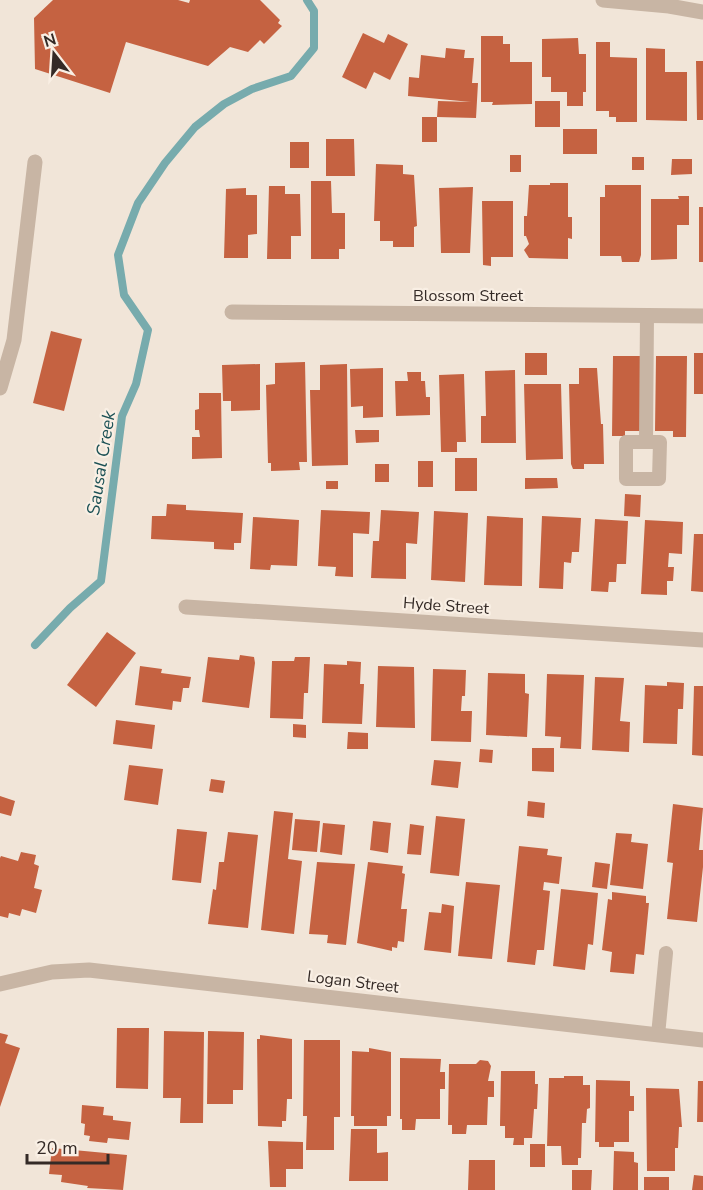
<svg xmlns="http://www.w3.org/2000/svg" width="703" height="1190" font-family="'Nunito Sans',sans-serif">
<style>
.lines{fill:none;stroke-linecap:round;stroke-linejoin:round}
.stream{stroke:#77abad;stroke-width:8}
.building{fill:#c56241}
.lane{stroke:#c8b5a4;stroke-width:14}
.street{stroke:#c8b5a4;stroke-width:15}
.labels{text-anchor:middle;dominant-baseline:central;stroke-width:4.5;stroke-linejoin:round;paint-order:stroke}
.street-label{font-size:16px;fill:#342a26;stroke:#f9efe4}
.water-label{font-size:18px;font-style:italic;fill:#1c5155;stroke:#f9efe4}
</style>
<rect width="100%" height="100%" fill="#f1e5d8"/>
<g class="lines">
<path class="stream" d="M35,645L70,608L101,581L122,416L136,384L148,330L124,295L118,255L138,203L165,163L195,127L224,104L252,89L291,76L314,48V11L307,0"/>
</g>
<path class="building" d="M53,0H178L189,3L190,0H260L280,20L278,23L282,26L264,44L260,40L248,52L230,47L208,66L126,42L110,93L35,69L34,18Z
M363,33L384,43L388,34L408,44L390,80L374,72L366,89L342,77Z
M481,36H503V44H510V62H532V104L492,105L493,102H481Z
M578,38L579,54H586V92H583V106H567V92H551V77H542V39Z
M596,42H610V57L637,58V122H616V117H609V111H596Z
M446,48L465,50L464,58H474L472,83H478L476,118L437,117L438,101L471,102L408,96L409,77L419,78L421,55L445,58Z
M646,48L665,49V72H687V121L646,120Z
M696,61H703V120H697Z
M535,101H560V127H535Z
M422,117H437V142H422Z
M563,129H597V154H563Z
M326,139H354L355,176H326Z
M290,142H309V168H290Z
M510,155H521V172H510Z
M632,157H644V170H632Z
M672,159H692V174L671,175Z
M376,164L403,165V174L414,175L417,226L414,227V247H393V241H380V221H374Z
M311,181H331L332,213H345V249H339V259H311Z
M550,183H568V217H572V239L568,238V259L529,258L524,250L529,244L526,236H524V216H527L529,185H550Z
M605,185H641V255L639,262H622L621,256H600V197H605Z
M269,186H285V194H300L301,236H291V259H267Z
M473,187L470,253H441L439,188Z
M246,188V195H257V234L248,235V258H224L226,189Z
M678,196H689V225H677V259L651,260V199H679Z
M482,201H513V257H491V266L483,265Z
M699,207H703V262H699Z
M51,331L82,339L64,411L33,403Z
M525,353H547V375H525Z
M694,353H703V394H694Z
M613,356H644L643,431H625V436H612Z
M656,356H687L686,437H673V431H655Z
M305,362L307,462H299L300,470L271,471V463H268L266,385L275,384V363Z
M260,364V410L231,411V401H223L222,365Z
M347,364L348,465L312,466L310,390H320V365Z
M383,368V417L363,418V406L351,407L350,369Z
M579,368H597L601,424H603L604,464H584V469H573L571,464L569,384H579Z
M515,370L516,443H481V416H486L485,371Z
M407,372H421V381H425L426,397H430V415L396,416L395,381H408Z
M464,374L466,442H457V452H441L439,375Z
M524,384H561L563,459L526,460Z
M199,393H221L222,458L192,459V437H200L199,430H195V410L199,409Z
M355,430H379V442L356,443Z
M455,458H477V491H455Z
M418,461H433V487H418Z
M375,464H389V482H375Z
M525,478H557L558,488L525,489Z
M326,481H338V489H326Z
M625,494L641,495L640,517L624,516Z
M167,504L186,505V510L243,513L241,543H234V550L214,549V542L151,539L152,516H166Z
M321,510L370,512L369,534L353,533V577L335,576L336,567L318,566Z
M381,510L419,512L417,544L406,543V579L371,578L373,541H379Z
M434,511L468,513L465,582L431,580Z
M487,516L523,518L522,586L484,585Z
M542,516L581,518L579,552H572L571,563L564,562L563,589L539,588Z
M253,517L299,520L297,566L271,565L270,570L250,569Z
M595,519L628,521L626,564H617L616,582H609L608,592L591,591Z
M645,520L683,522L682,554L669,553L668,567H674L673,581H667V595L641,594Z
M694,534H703V592L691,591Z
M107,632L136,653L96,707L67,685Z
M240,655L254,657L255,663L249,708L202,702L208,657L239,660Z
M295,657H310L308,693H304L303,719L270,718L272,661H294Z
M347,661L361,662L360,684H364L362,724L322,723L324,664L347,665Z
M140,666L162,669L161,673L191,677L189,688H183L181,702L173,701L172,710L135,705Z
M378,666L414,667L415,728L376,727Z
M433,669L466,670L465,696H462L461,711H472L471,742L431,741Z
M488,673L525,674V693L529,694L527,737L486,735Z
M547,674L584,675L581,749L560,748L561,737L545,736Z
M595,677L624,678L620,721L630,722L629,752L592,750Z
M667,682L684,683L683,709H678L677,744L643,743L645,685L667,686Z
M694,686H703V756L692,755Z
M116,720L155,725L152,749L113,744Z
M293,724L306,725V738L293,737Z
M348,732L368,733V749H347Z
M532,748H554V772L532,771Z
M480,749L493,750L492,763L479,762Z
M434,760L461,762L458,788L431,785Z
M129,765L163,769L158,805L124,800Z
M211,779L225,781L223,793L209,791Z
M0,796L15,801L11,816L0,813Z
M528,801L545,803L544,818L527,816Z
M673,804L703,808L699,850H703V867L697,922L667,919L673,863L667,862Z
M274,811L293,813L288,859L302,861L294,934L261,930Z
M436,816L465,819L459,876L430,873Z
M295,819L320,821L317,852L292,850Z
M373,821L391,823L388,853L370,850Z
M323,823L345,825L342,855L320,852Z
M410,824L424,826L421,855L407,854Z
M177,829L207,832L201,883L172,880Z
M228,832L258,835L248,928L208,924L213,889L216,890L219,862H224Z
M616,833L632,834L631,842L648,844L643,889L610,885Z
M519,846L548,849L547,855L562,857L559,884L544,882L543,890L550,891L544,950H537L535,965L507,962Z
M21,852L36,855L34,864L39,866L34,888L42,890L36,913L22,909L20,916L9,913L8,918L0,916V858L1,856L18,861Z
M317,862L355,864L346,945L327,943L328,935L309,934Z
M368,862L403,866L402,873L405,874L401,909H407L404,942L398,941L397,948L392,947V951L357,943Z
M595,862L610,864L607,889L592,887Z
M466,882L500,885L492,959L458,956Z
M561,889L598,893L593,945L588,944L585,970L553,966Z
M612,892L646,896V903H649L644,955L636,954L634,974L610,972L612,952L602,950L608,899L612,900Z
M442,904L454,906L451,953L424,950L429,912L441,913Z
M117,1028H149L148,1089L116,1088Z
M164,1031L204,1032L203,1123H180L181,1098H163Z
M208,1031L244,1032L243,1090H233V1104H207Z
M0,1033L8,1035L5,1043L20,1048L0,1107Z
M260,1035L292,1039V1099H287L286,1121H282V1127L258,1126L257,1039H260Z
M304,1040H340V1117H334V1150H306L307,1116H303Z
M369,1048L391,1052V1116H387V1126H354V1116H351L352,1051L369,1052Z
M400,1058L441,1059L440,1072H445V1089H440V1119H416L415,1130H402V1119H400Z
M480,1060L488,1061L491,1066L488,1081H494V1097H488L487,1125H467L466,1134H452V1125H448L449,1064H476Z
M501,1071H535V1084H538L537,1109H534L532,1138H524V1145H513L514,1138H505V1126H500Z
M564,1076H583V1085H590V1108L587,1109L586,1123H582L581,1158H578V1165H562L561,1146H547L549,1078H564Z
M596,1080L630,1081V1096H634V1111H629V1142H614V1147H599V1142H595Z
M698,1081H703V1122H697Z
M646,1088L679,1089L682,1127H679L678,1148H675V1171H647Z
M82,1105L104,1107L103,1115L113,1116V1120L131,1122L129,1140L108,1138L107,1143L89,1141L90,1136L84,1135L85,1124L81,1123Z
M351,1129H377V1153L388,1152V1181H349Z
M268,1141L303,1142V1169H286V1187H270Z
M530,1144H545V1167H530Z
M52,1148L127,1155L123,1190L87,1188L88,1186L61,1182L62,1175L49,1174Z
M614,1151L634,1152V1162L638,1163V1190H613Z
M469,1160H495V1190H468Z
M572,1170H592L591,1190H572Z
M694,1175L703,1176V1190H692Z
M644,1177H669V1190H644Z"/>
<g class="lines">
<path class="lane" d="M646,442H660L659,479H626V442H646L647,315
M658,1035L666,953"/>
<path class="street" d="M603,0L669,6L703,12
M232,312L703,316
M0,388L14,340L35,162
M186,607L703,640
M0,984L52,972L89,970L703,1040"/>
</g>
<g class="labels">
<g class="street-label">
<text x="468" y="296">Blossom Street</text>
<text transform="translate(446 606) rotate(4)">Hyde Street</text>
<text transform="translate(353 982) rotate(7)">Logan Street</text>
</g>
<g class="water-label">
<text transform="translate(101 463) rotate(-81)">Sausal Creek</text>
</g>
</g>
<g transform="translate(54 54) rotate(343)" stroke="#f9efe4" stroke-width="4.5" paint-order="stroke">
<path d="M0-4.5L10 22L0 15L-10 22Z" fill="#342a26"/>
<text y="-9" font-size="16" font-weight="bold" text-anchor="middle" fill="#342a26">N</text>
</g>
<path d="M27 1154v9h81v-9" fill="none" stroke="#342a26" stroke-width="3"/>
<text x="36" y="1154" font-size="18" fill="#342a26" stroke="#f9efe4" stroke-width="4.5" paint-order="stroke">20 m</text>
</svg>
